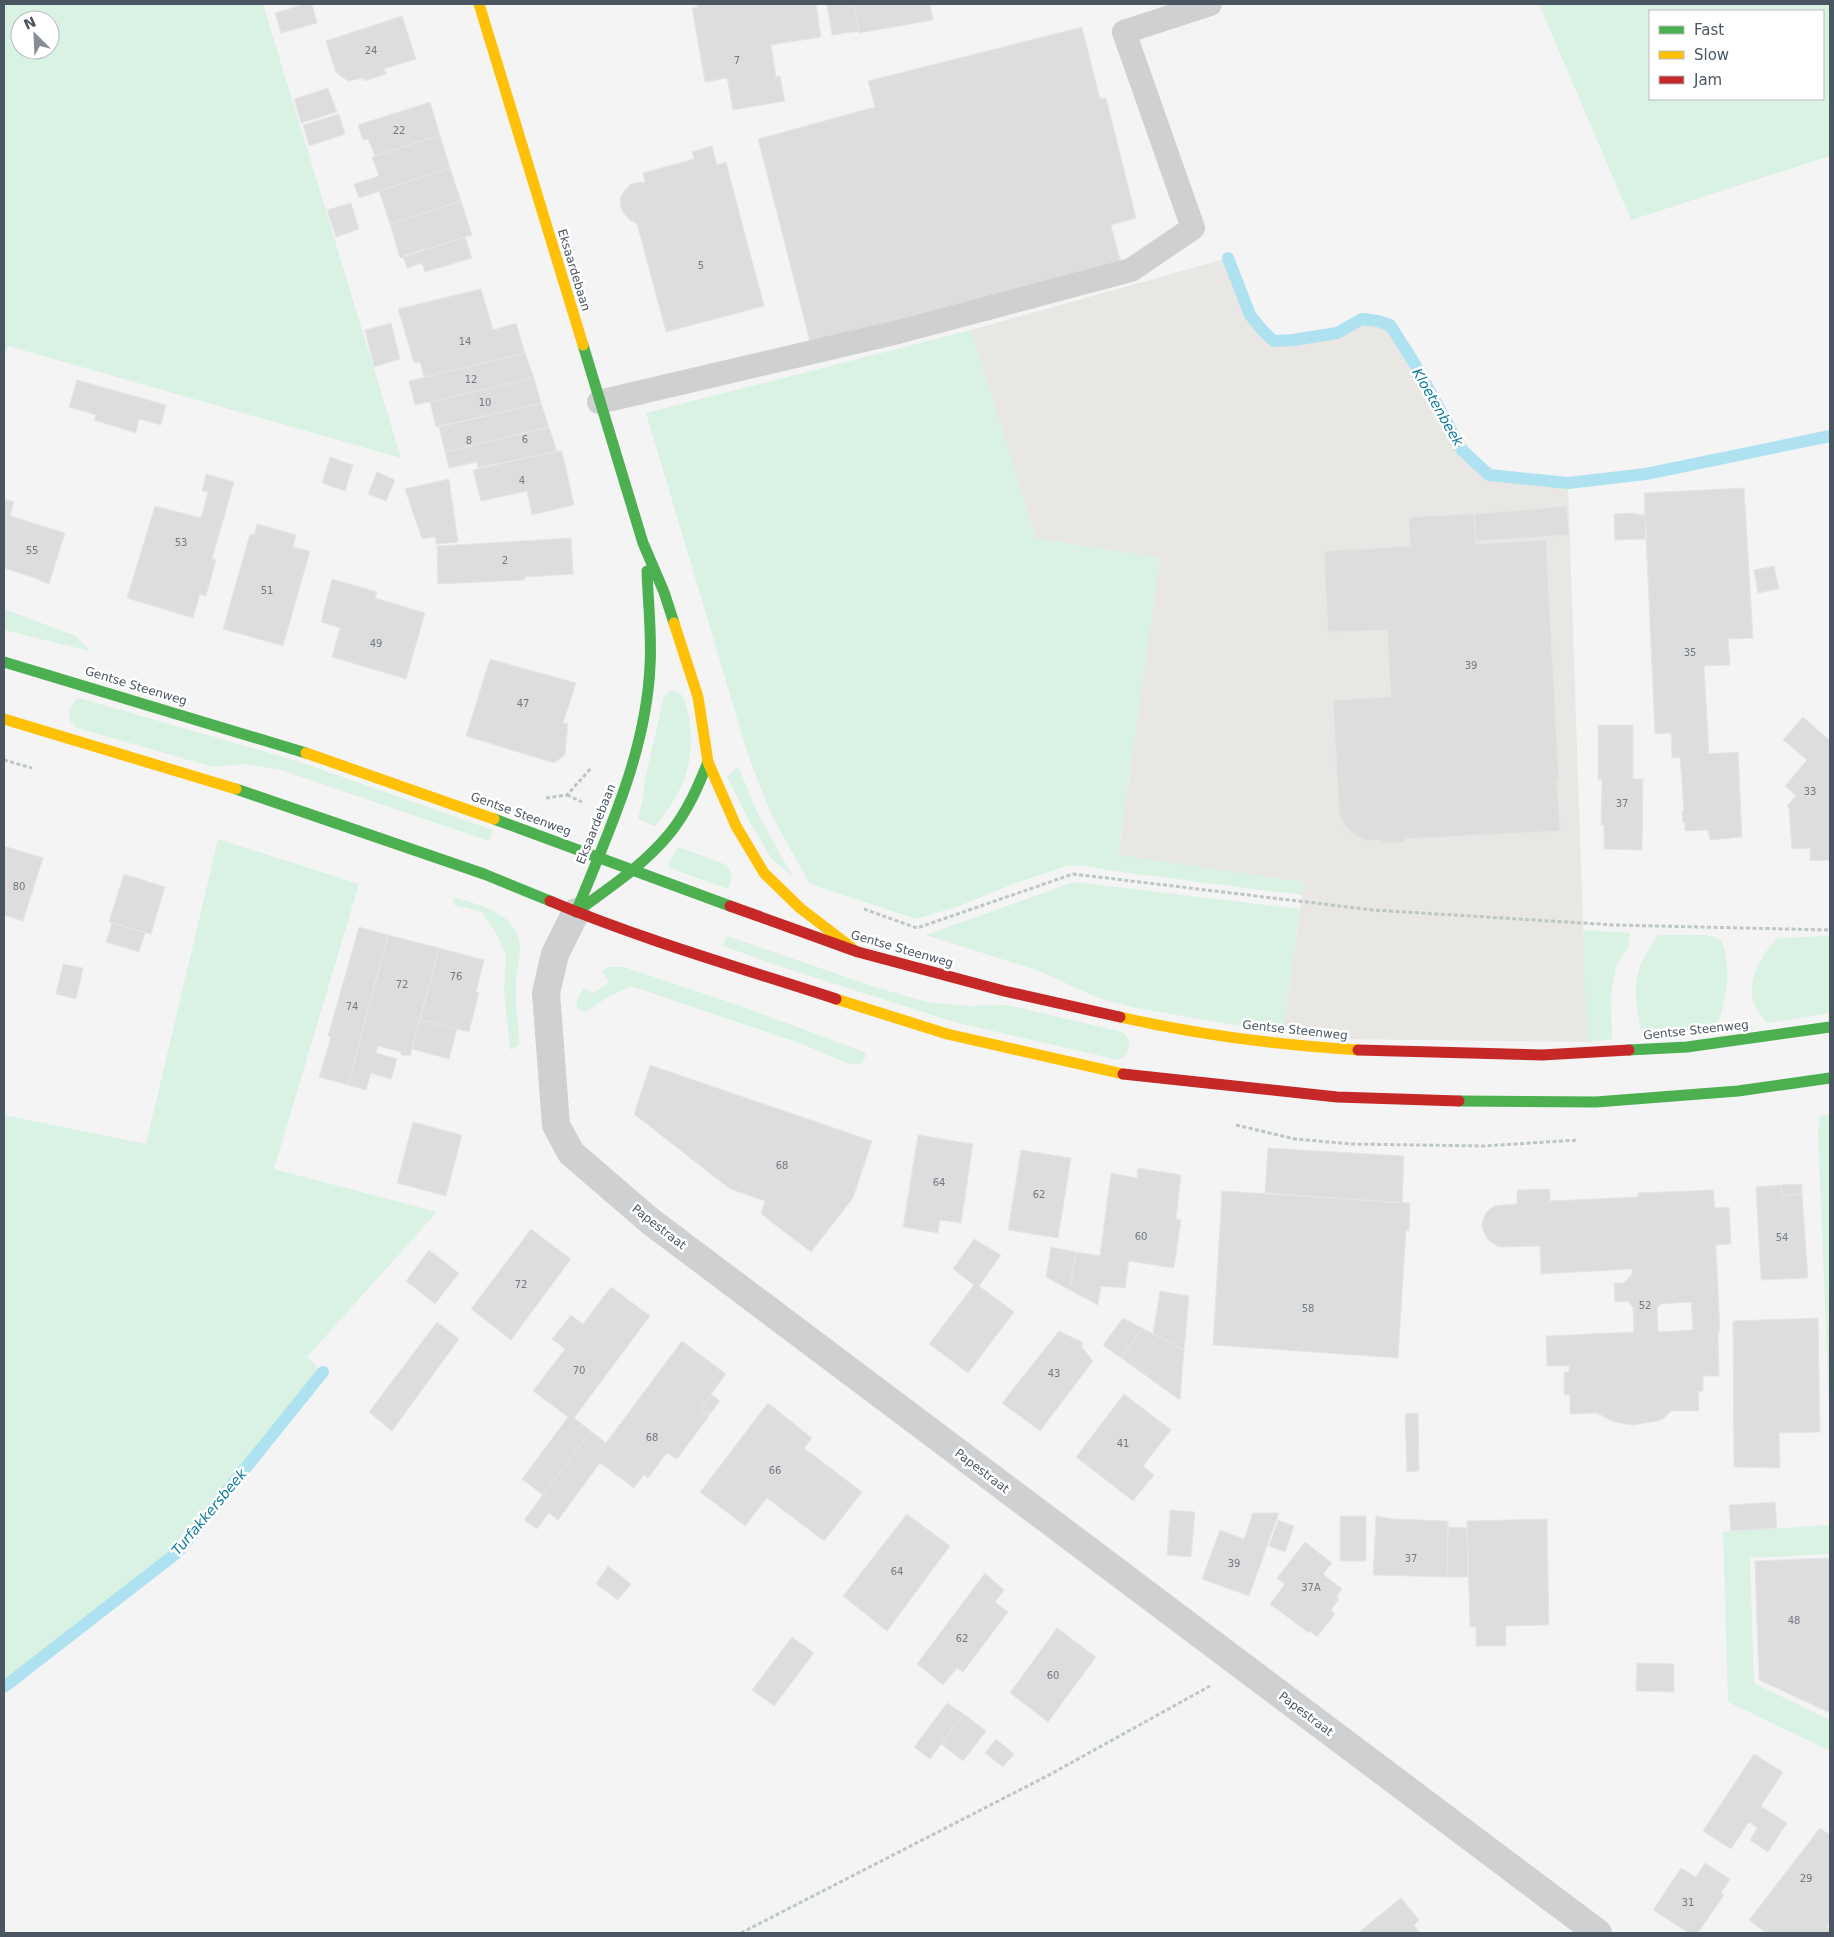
<svg xmlns="http://www.w3.org/2000/svg" width="1834" height="1937" font-family="'DejaVu Sans',sans-serif">
<style>
.commercial{fill:#e8e7e3}
.green{fill:#d9f2e3;fill-rule:evenodd}
.lines{fill:none;stroke-linecap:round;stroke-linejoin:round}
.stream{stroke:#aee2f0;stroke-width:12}
.building{fill:#ddddde;stroke:#e5e6e7;fill-rule:evenodd}
.path{stroke:#bcc7c4;stroke-width:3;stroke-dasharray:4 2.5;stroke-linecap:butt}
.lane{stroke:#ced0d2;stroke-width:24}
.street{stroke:#ced0d2;stroke-width:28}
.fast{stroke:#4caf50;stroke-width:11}
.slow{stroke:#ffc107;stroke-width:11}
.jam{stroke:#c62828;stroke-width:11}
.labels{text-anchor:middle;dominant-baseline:central;stroke-width:5;stroke-linejoin:round;paint-order:stroke}
.number-label{font-size:10px;fill:#707881}
.street-label{font-size:12px;fill:#4a5661;stroke:#fff}
.water-label{font-size:14px;font-style:italic;fill:#0c7c9b;stroke:#fff}
</style>
<rect width="100%" height="100%" fill="#f4f4f4"/>
<path class="commercial" d="M1228,258L1250,315L1263,331L1274,340H1293L1337,333L1362,319L1378,321L1390,325L1413,361L1462,450L1489,475L1568,483L1587,1042L1333,1039L1283,1033L1304,882L1118,856L1160,558L1036,538L971,330Z"/>
<path class="green" d="M4,4H263L401,458L8,346L4,359ZM20,20H50V50H20Z
M1539,4H1830V156L1631,220ZM1650,11H1823V99H1650Z
M971,330L1036,538L1160,558L1118,855L1304,882L1302,895L1106,870L1087,866H1066L1016,883L959,906L916,919L810,884L772,816L748,755L646,413Z
M4,609L76,636L90,651L4,630Z
M672,690L680,693C686,700 687,709 689,718C697,760 682,795 655,826L638,819L643,799L645,780L664,696Z
M79,698L294,760L493,830L489,841L281,770L245,764L213,767L77,728L70,721L69,711L75,700Z
M738,766L758,814L793,877L771,858L748,819L727,777Z
M218,839L359,884L274,1169L437,1212L307,1357L323,1372L178,1552L4,1687V1115L146,1144Z
M678,847L727,865L732,877L728,889L670,868L668,864Z
M1074,882L1300,909L1283,1033L1136,1008L1098,998L1039,971L926,935Z
M453,897C483,906 522,914 520,953C519,963 516,973 516,984C516,997 516,1013 518,1026C518,1033 520,1038 519,1045L510,1050L504,992L506,956L496,933L482,912L454,905Z
M1583,930L1630,933L1628,948L1616,966L1611,994L1612,1039L1587,1042Z
M1658,935H1707L1721,940C1733,966 1726,1004 1715,1030L1642,1037C1639,1017 1632,993 1638,973C1641,959 1651,947 1658,935Z
M727,936L878,988L927,1002L968,1006L1007,1005L1122,1032C1134,1040 1130,1054 1119,1060L954,1022L782,967L723,946Z
M1830,936V1013L1767,1023C1763,1017 1758,1012 1755,1006C1745,983 1761,954 1778,938Z
M609,967H624L738,1005L864,1052L866,1056L862,1062L857,1065L847,1063L802,1044L631,986L606,998L586,1012L577,1008V999L584,988L594,993L609,982L602,971Z
M1830,1114V1431L1818,1131L1820,1116Z
M1830,1525V1554L1750,1558L1754,1683L1830,1720V1751L1728,1702L1723,1532Z"/>
<g class="lines">
<path class="stream" d="M1228,258L1250,315L1263,331L1274,341L1293,340L1337,333L1362,319L1378,321L1390,325L1413,361L1462,450L1489,475L1568,483L1646,474L1830,436
M4,1687L178,1552L323,1372"/>
</g>
<path class="building" d="M305,4H312L317,23L281,33L275,13Z
M698,4H816L821,37L771,45L776,77L780,76L785,101L733,110L727,78L705,82L692,8L698,7Z
M827,4H854L859,31L832,35Z
M854,4H930L933,20L859,33Z
M402,16L416,59L384,69L386,74L364,81V78L348,81L339,75L338,72L336,73L326,41Z
M1082,27L1100,99L1106,98L1136,218L1111,225L1121,263L810,342L758,139L875,107L868,81Z
M328,88L337,112L301,123L294,99Z
M430,102L440,135L375,156L368,139L363,140L358,125Z
M339,114L345,134L309,146L303,125Z
M440,135L450,168L359,198L354,184L379,176L372,157Z
M712,146L717,165L726,162L764,306L666,332L637,224L631,221L624,214L621,207L620,198L625,190L631,184L640,182L645,183L643,173L694,159L692,152Z
M450,168L461,201L390,224L379,191Z
M461,201L472,235L400,258L390,224Z
M351,203L359,229L336,237L327,210Z
M465,237L472,258L425,272L422,263L407,268L403,256Z
M481,289L493,330L516,323L525,353L424,377L420,362L414,363L398,309Z
M391,323L400,359L374,367L365,330Z
M525,353L534,378L415,405L409,381Z
M534,378L541,403L436,427L430,402Z
M77,380L166,405L161,425L139,419L136,433L94,420L96,415L69,407Z
M541,403L549,427L445,452L439,427Z
M549,427L557,451L478,468L477,462L449,468L445,452Z
M557,451H562L574,505L532,515L527,491L481,501L473,470Z
M330,457L353,465L345,491L322,483Z
M377,472L395,480L386,501L368,494Z
M206,474L234,482L212,559L216,560L206,596L200,594L193,618L127,598L155,506L201,518L208,492L202,491Z
M449,479L458,542L436,544L435,537L422,539L405,489Z
M1744,488L1753,638L1728,639L1730,665L1704,666L1709,754L1738,752L1742,837L1710,840L1708,830L1685,831V822L1683,823L1682,811H1684L1680,757L1672,758L1671,733L1655,734L1644,493Z
M4,499L14,502L10,516L65,533L49,584L40,581L41,580L4,568Z
M1567,506L1569,535L1476,541L1474,514Z
M1636,513V515L1645,514L1647,539L1615,540L1614,514Z
M1474,514L1476,544L1546,540L1559,780H1557L1560,831L1405,839L1406,842L1381,843V840L1369,841L1356,836L1345,826L1339,813L1333,700L1391,697L1387,630L1328,632L1324,551L1410,546L1409,517Z
M257,524L296,535L293,547L310,551L283,646L223,629L250,534L254,535Z
M571,538L573,574L525,577V580L438,584L437,546Z
M1774,566L1779,589L1758,593L1754,570Z
M332,579L377,592L375,598L425,613L406,679L332,657L340,628L321,622Z
M490,659L576,683L563,723L568,724L565,755L554,763L466,736Z
M1803,717L1830,741V863L1827,860L1810,861V848L1792,849L1789,808L1787,806L1796,796L1785,786L1807,760L1783,740Z
M1598,725H1633V779H1643L1642,850L1604,849V825H1601L1602,779L1598,780Z
M4,846L43,858L23,921L4,915Z
M124,874L165,887L151,934L109,922Z
M112,923L145,933L139,952L106,942Z
M359,927L388,935L348,1085L319,1077L331,1037L328,1036Z
M388,935L439,948L410,1056L401,1055V1052L378,1046L376,1053L397,1059L391,1079L371,1073L366,1090L348,1085Z
M439,948L484,960L476,992L479,993L469,1032L420,1020Z
M63,964L83,968L76,999L56,994Z
M420,1020L457,1029L449,1059L412,1049Z
M650,1065L872,1141L853,1198L811,1252L761,1214L765,1201L730,1189L634,1114Z
M413,1122L462,1135L446,1196L397,1183Z
M918,1135L973,1144L961,1223L940,1220L938,1233L903,1227Z
M1268,1148L1404,1156L1402,1203L1265,1193Z
M1021,1150L1071,1158L1058,1238L1008,1230Z
M1138,1168L1181,1175L1176,1219L1181,1220L1174,1268L1129,1261L1125,1288L1101,1286L1098,1305L1070,1290L1076,1252L1100,1256L1111,1173L1137,1178Z
M1802,1184V1194L1782,1196L1781,1185Z
M1781,1185L1782,1196L1802,1194L1808,1278L1761,1280L1756,1187Z
M1550,1189V1201L1638,1197V1193L1713,1190L1715,1208L1729,1207L1731,1244L1716,1245L1720,1331H1718L1719,1376H1703V1391L1698,1392L1699,1411H1671L1664,1418L1657,1421L1633,1425L1614,1422L1597,1413L1570,1414V1395H1564V1372H1569V1366H1547L1546,1336L1634,1332L1633,1307L1627,1301L1615,1302L1614,1283H1624L1632,1274V1269L1541,1274L1540,1246L1501,1247L1497,1246L1488,1240L1483,1230L1482,1224L1485,1214L1489,1210L1494,1206L1502,1205L1517,1204V1190ZM1691,1302L1693,1330L1658,1332L1657,1308L1661,1304Z
M1222,1191L1410,1203L1409,1231L1406,1230L1398,1358L1213,1345Z
M531,1229L571,1259L511,1340L471,1309Z
M974,1239L1001,1255L979,1286L1014,1312L968,1373L929,1344L974,1285L953,1269Z
M1051,1247L1076,1252L1070,1290L1046,1277Z
M429,1250L459,1273L435,1304L406,1281Z
M611,1287L650,1316L574,1418L591,1431L543,1495L522,1479L568,1417L533,1391L565,1349L552,1339L571,1315L583,1324Z
M1160,1291L1189,1296L1184,1350L1153,1333Z
M1123,1318L1142,1328L1121,1358L1103,1345Z
M1818,1318L1820,1432L1779,1433L1780,1468L1734,1467L1733,1321Z
M437,1322L459,1339L392,1431L369,1412Z
M1142,1328L1184,1350L1180,1400L1121,1358Z
M1059,1331L1084,1343L1081,1346L1093,1361L1040,1431L1002,1403Z
M682,1341L726,1374L700,1409L709,1416L677,1459L667,1453L648,1478L644,1475L634,1488L600,1463L558,1520L549,1513L537,1529L524,1520L591,1431L606,1443Z
M711,1394L720,1401L709,1415L700,1409Z
M1124,1394L1171,1430L1143,1466L1154,1475L1133,1501L1076,1457Z
M768,1403L812,1438L804,1448L862,1492L824,1541L767,1498L745,1526L700,1492Z
M1418,1413L1419,1471L1407,1472L1405,1414Z
M1775,1502L1777,1528L1731,1531L1729,1505Z
M1170,1510L1195,1512L1191,1557L1167,1555Z
M1253,1513H1279L1249,1596L1202,1579L1220,1530L1244,1539Z
M907,1514L950,1546L887,1631L843,1596Z
M1340,1516H1366V1561H1340Z
M1376,1516L1393,1519L1448,1521L1447,1577L1373,1575Z
M1547,1519L1549,1625L1506,1626V1646H1476V1627H1470L1467,1521Z
M1278,1520L1294,1526L1285,1552L1269,1546Z
M1448,1527L1467,1528L1468,1577H1447Z
M1305,1542L1332,1563L1323,1574L1342,1589L1336,1597L1339,1599L1331,1610L1335,1614L1317,1637L1310,1631L1309,1633L1270,1604L1285,1584L1277,1578Z
M1830,1558V1713L1759,1680L1755,1561Z
M608,1566L631,1584L618,1600L596,1584Z
M985,1573L1004,1590L995,1602L1008,1612L963,1672L957,1668L943,1685L917,1664Z
M1057,1628L1096,1657L1048,1722L1010,1693Z
M792,1637L814,1653L774,1706L752,1690Z
M1637,1663L1674,1664V1692L1636,1691Z
M947,1703L964,1714L930,1759L914,1747Z
M964,1714L986,1731L963,1761L941,1744Z
M996,1739L1014,1754L1003,1767L985,1753Z
M1754,1754L1783,1772L1761,1806L1787,1823L1768,1852L1750,1840L1757,1828L1749,1822L1731,1849L1703,1831Z
M1820,1828L1830,1835V1922L1827,1926L1830,1929V1933H1766L1749,1920Z
M1705,1863L1730,1879L1721,1893L1724,1895L1698,1933H1689L1653,1910L1681,1868L1696,1877Z
M1401,1898L1419,1920L1414,1925L1420,1933H1360L1359,1932Z"/>
<g class="lines">
<path class="path" d="M4,760L32,768
M567,795L582,802
M546,798L567,795L592,767
M864,909L917,928L1073,874L1373,910L1615,925L1830,930
M1236,1125L1295,1139L1352,1144L1484,1146L1578,1140
M741,1933L1049,1775L1210,1686"/>
<path class="lane" d="M599,402L898,332L1131,270L1193,228L1124,32L1210,4"/>
<path class="street" d="M576,912L555,954L546,993L556,1125L571,1153L650,1221L1598,1933"/>
<path class="fast" d="M583,345L643,543L664,592L674,623
M4,662L306,753
M236,789L484,874L550,901
M494,819L730,906
M576,912C608,833 646,753 650,666C652,635 648,602 647,571
M576,912C609,888 644,865 670,833C687,812 698,787 708,762
M1629,1050L1687,1047L1830,1027
M1459,1101L1596,1102L1738,1091L1830,1078"/>
<path class="slow" d="M479,4L583,345
M674,623L698,697L708,762L736,826L764,873L800,908L851,947
M4,719L236,789
M306,753L494,819
M836,999L947,1034L1123,1074
M1120,1017C1198,1035 1278,1045 1358,1050"/>
<path class="jam" d="M550,901C643,940 741,968 836,999
M730,906L858,952L1004,991L1120,1017
M1358,1050L1542,1055L1629,1050
M1123,1074L1337,1097L1459,1101"/>
</g>
<g class="labels">
<g class="number-label">
<text x="371" y="50">24</text>
<text x="737" y="60">7</text>
<text x="399" y="130">22</text>
<text x="701" y="265">5</text>
<text x="465" y="341">14</text>
<text x="471" y="379">12</text>
<text x="485" y="402">10</text>
<text x="525" y="439">6</text>
<text x="469" y="440">8</text>
<text x="522" y="480">4</text>
<text x="181" y="542">53</text>
<text x="32" y="550">55</text>
<text x="505" y="560">2</text>
<text x="267" y="590">51</text>
<text x="376" y="643">49</text>
<text x="1690" y="652">35</text>
<text x="1471" y="665">39</text>
<text x="523" y="703">47</text>
<text x="1810" y="791">33</text>
<text x="1622" y="803">37</text>
<text x="19" y="886">80</text>
<text x="456" y="976">76</text>
<text x="402" y="984">72</text>
<text x="352" y="1006">74</text>
<text x="782" y="1165">68</text>
<text x="939" y="1182">64</text>
<text x="1039" y="1194">62</text>
<text x="1141" y="1236">60</text>
<text x="1782" y="1237">54</text>
<text x="521" y="1284">72</text>
<text x="1645" y="1305">52</text>
<text x="1308" y="1308">58</text>
<text x="579" y="1370">70</text>
<text x="1054" y="1373">43</text>
<text x="652" y="1437">68</text>
<text x="1123" y="1443">41</text>
<text x="775" y="1470">66</text>
<text x="1411" y="1558">37</text>
<text x="1234" y="1563">39</text>
<text x="897" y="1571">64</text>
<text x="1311" y="1587">37A</text>
<text x="1794" y="1620">48</text>
<text x="962" y="1638">62</text>
<text x="1053" y="1675">60</text>
<text x="1806" y="1878">29</text>
<text x="1688" y="1902">31</text>
</g>
<g class="street-label">
<text transform="translate(574 270) rotate(73)">Eksaardebaan</text>
<text transform="translate(136 686) rotate(17)">Gentse Steenweg</text>
<text transform="translate(521 814) rotate(20)">Gentse Steenweg</text>
<text transform="translate(596 824) rotate(-68)">Eksaardebaan</text>
<text transform="translate(902 949) rotate(16)">Gentse Steenweg</text>
<text transform="translate(1295 1030) rotate(6)">Gentse Steenweg</text>
<text transform="translate(1696 1030) rotate(-6)">Gentse Steenweg</text>
<text transform="translate(659 1227) rotate(38)">Papestraat</text>
<text transform="translate(982 1471) rotate(37)">Papestraat</text>
<text transform="translate(1306 1714) rotate(37)">Papestraat</text>
</g>
<g class="water-label">
<text transform="translate(1438 407) rotate(60)">Kloetenbeek</text>
<text transform="translate(209 1512) rotate(-50)">Turfakkersbeek</text>
</g>
</g>
<rect width="1834" height="1937" fill="none" stroke="#4a5661" stroke-width="10"/>
<rect x="1649" y="10" width="175" height="90" fill="#ffffff" stroke="#b7bbc0"/>
<rect x="1659" y="26" width="25" height="8" fill="#4caf50" stroke="#b7bbc0"/>
<text x="1694" y="35" font-size="15" fill="#4a5661">Fast</text>
<rect x="1659" y="51" width="25" height="8" fill="#ffc107" stroke="#b7bbc0"/>
<text x="1694" y="60" font-size="15" fill="#4a5661">Slow</text>
<rect x="1659" y="76" width="25" height="8" fill="#c62828" stroke="#b7bbc0"/>
<text x="1694" y="85" font-size="15" fill="#4a5661">Jam</text>
<g transform="translate(35 35) rotate(336)"><circle r="24" fill="#ffffff" stroke="#b7bbc0"/>
<path d="M0-4L9 19L0 12L-9 19Z" fill="#868d94"/>
<text y="-8" font-size="14" font-weight="bold" text-anchor="middle" fill="#4a5661">N</text>
</g>
</svg>
